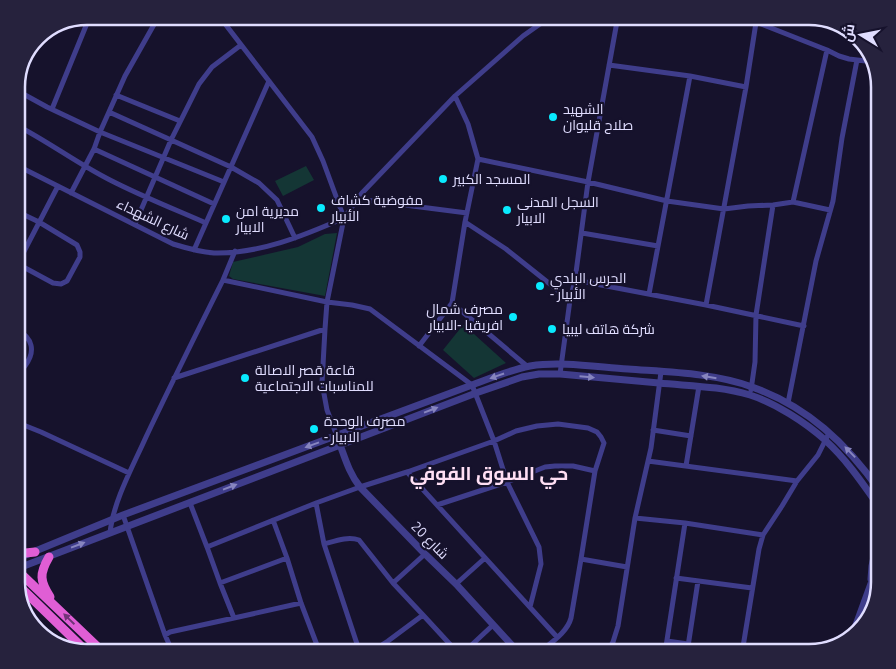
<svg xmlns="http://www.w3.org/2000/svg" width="896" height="669" font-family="Ubuntu,Cairo,sans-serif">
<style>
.green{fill:#143635}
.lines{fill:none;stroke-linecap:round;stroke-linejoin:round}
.minor{stroke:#3f3d8b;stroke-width:5}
.tertiary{stroke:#3f3d8b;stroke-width:7}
.trunk{stroke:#e05ed5;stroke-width:9}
.oneway{fill:#8785bf}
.oneway2{fill:#713478}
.poi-dot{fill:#09eafe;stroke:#16122c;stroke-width:2}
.labels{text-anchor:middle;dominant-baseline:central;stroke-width:4.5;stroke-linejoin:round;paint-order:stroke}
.poi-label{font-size:14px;fill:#e0ddff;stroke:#16122c;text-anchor:start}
.street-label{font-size:14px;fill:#e0ddff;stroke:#16122c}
.district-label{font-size:19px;font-weight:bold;fill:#ffdff4;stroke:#16122c}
.rim{fill:none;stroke:#e0ddff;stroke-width:2.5}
</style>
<rect width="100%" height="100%" fill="#16122c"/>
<path class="green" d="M306,166L314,180L283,196L275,181Z
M337,233L325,296L233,279L229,276L233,262L298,247L325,234Z
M463,325H464L506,363L474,378L443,350Z"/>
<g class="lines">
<path class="minor" d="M143,16L156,21L164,16
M219,16L312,137L323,161L344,218
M725,16L756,22L827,50L839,56L849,59L874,62
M864,46L868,61L880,97
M609,65L690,76L746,87
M16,90L47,107L100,132L224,182
M116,95L180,121
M52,109L90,16
M109,112L231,167L259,183L277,200L295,238
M16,125C49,142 78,164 110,180C141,196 174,209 206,223
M94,149L214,204
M478,159L588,182L667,201L724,209L748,206L773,205L793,202L830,210
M16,165L173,244C186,248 200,252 214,253C259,254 303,236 344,218
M71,193L94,149L100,132L125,76L156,21
M358,199L467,213
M793,202L827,50
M465,222L506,249L570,300
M135,224L171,140L199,84L212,67L241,45
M582,233L658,246
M194,250L269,81
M235,251L223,280L327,302L352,305L370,309L472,385L494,441L507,482L539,547L541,564L530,607
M16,263L53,283L61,284L67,281L80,257V252L77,245L39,222L16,211
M17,265L58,186
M575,280L706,305L804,326
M649,294L690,76
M452,303L528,367
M706,305L746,87L757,16
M419,346L452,303L465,222L478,159L468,124L455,96
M16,374C21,372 22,370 25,366C36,351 33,338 16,329
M560,374L570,300L575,280L588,182L618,16
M174,378L325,329
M751,390L755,362L756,315L773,205
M788,403L816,261L833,201L842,138L857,60
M16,422L41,432L129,473
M653,430L691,436
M337,436L327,410L322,383L325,329L327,302L344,218L362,193L455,96L523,36L540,24L554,16
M648,461L797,481
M686,466L699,386
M407,472L557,637
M190,503L207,547
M316,503L324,544C335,541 348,536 359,540L393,583L423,615
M437,505L507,482L545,467L555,466H573L595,471
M123,515L165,635L170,632L234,618
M635,518L685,523L763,535
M273,520L287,558L301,603L320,653
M110,533C113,502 133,466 146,437C171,384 197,332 223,280
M324,544L360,653
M287,558L220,583L207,547L316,503L360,487L407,472L494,441L516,431L537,426L558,424L588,428L597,432L601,437L604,443L595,471L581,559L571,618C567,633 550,643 539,653
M581,559L627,567
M676,578L752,588
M220,583L234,618L301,603
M393,583L425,554
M456,584L485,558
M165,635L173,653
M667,641L688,644
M369,653L388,641L423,615L458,653
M463,653L493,625
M606,653L613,642L618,626L635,518L651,448L661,372
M665,653L685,523
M687,653L698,581
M742,653L759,549L763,535L782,506L797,481L818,455L829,433"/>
<path class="tertiary" d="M339,442C345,458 349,473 360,487L425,554L456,584L519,653
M16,559L123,515L472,385C491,378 510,370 530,366C561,361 597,367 628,369C667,372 715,373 752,387C808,407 846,443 880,491
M16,569L476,393L522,377L539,374H560C593,377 626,380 659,383C689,386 720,386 750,395C775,403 805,422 825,440C847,460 863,484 880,508
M871,579L872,566L880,529
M852,636L880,559"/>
<path class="trunk" d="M16,554L35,552
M49,557C39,574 40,581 50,597
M16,569L104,653
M16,583L88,653"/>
</g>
<defs><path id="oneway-solid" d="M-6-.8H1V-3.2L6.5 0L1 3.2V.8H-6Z" transform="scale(1.25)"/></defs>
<g class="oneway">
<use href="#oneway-solid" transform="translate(497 376) rotate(161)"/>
<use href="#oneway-solid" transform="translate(587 377) rotate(5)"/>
<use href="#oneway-solid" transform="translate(709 377) rotate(-171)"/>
<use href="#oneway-solid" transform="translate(431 410) rotate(-21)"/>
<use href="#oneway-solid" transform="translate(312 445) rotate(160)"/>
<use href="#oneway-solid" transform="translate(850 452) rotate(-134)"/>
<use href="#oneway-solid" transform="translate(230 487) rotate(-21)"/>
<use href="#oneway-solid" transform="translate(78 545) rotate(-21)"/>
</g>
<use class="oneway2" href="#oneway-solid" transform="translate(69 619) rotate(-136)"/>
<g class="poi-dot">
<circle cx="553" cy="117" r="5"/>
<circle cx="443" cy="179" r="5"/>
<circle cx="321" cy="208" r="5"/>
<circle cx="507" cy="210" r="5"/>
<circle cx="226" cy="219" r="5"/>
<circle cx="540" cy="286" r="5"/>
<circle cx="513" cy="317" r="5"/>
<circle cx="552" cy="329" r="5"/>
<circle cx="245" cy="378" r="5"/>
<circle cx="314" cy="429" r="5"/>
</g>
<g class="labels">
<g class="poi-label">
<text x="563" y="109">الشهيد<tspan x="563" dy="16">صلاح قليوان</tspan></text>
<text x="453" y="179">المسجد الكبير</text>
<text x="331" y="200">مفوضية كشاف<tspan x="331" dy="16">الأبيار</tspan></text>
<text x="517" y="202">السجل المدني<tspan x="517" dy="16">الابيار</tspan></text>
<text x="236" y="211">مديرية امن<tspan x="236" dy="16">الابيار</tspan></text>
<text x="550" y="278">الحرس البلدي<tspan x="550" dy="16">- الأبيار</tspan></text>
<text x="503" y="309" text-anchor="end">مصرف شمال<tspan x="503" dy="16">افريقيا -الابيار</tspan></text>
<text x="562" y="329">شركة هاتف ليبيا</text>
<text x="255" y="370">قاعة قصر الاصالة<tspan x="255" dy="16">للمناسبات الاجتماعية</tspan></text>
<text x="324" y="421">مصرف الوحدة<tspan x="324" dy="16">- الابيار</tspan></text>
</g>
<g class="street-label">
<text transform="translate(153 219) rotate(25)">شارع الشهداء</text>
<text transform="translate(430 540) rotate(45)">شارع 20</text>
</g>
<g class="district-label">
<text x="489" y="473">حي السوق الفوفي</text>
</g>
</g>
<path d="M0 0H896V669H0ZM87 25H809A62 62 0 0 1 871 87V582A62 62 0 0 1 809 644H87A62 62 0 0 1 25 582V87A62 62 0 0 1 87 25Z" fill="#26223d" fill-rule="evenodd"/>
<path class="rim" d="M87 25H809A62 62 0 0 1 871 87V582A62 62 0 0 1 809 644H87A62 62 0 0 1 25 582V87A62 62 0 0 1 87 25Z"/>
<g transform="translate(861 35) rotate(280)" stroke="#16122c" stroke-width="4" paint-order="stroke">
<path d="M0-4L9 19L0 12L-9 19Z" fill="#e0ddff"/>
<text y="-8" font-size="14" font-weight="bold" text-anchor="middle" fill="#e0ddff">ش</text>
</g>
</svg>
